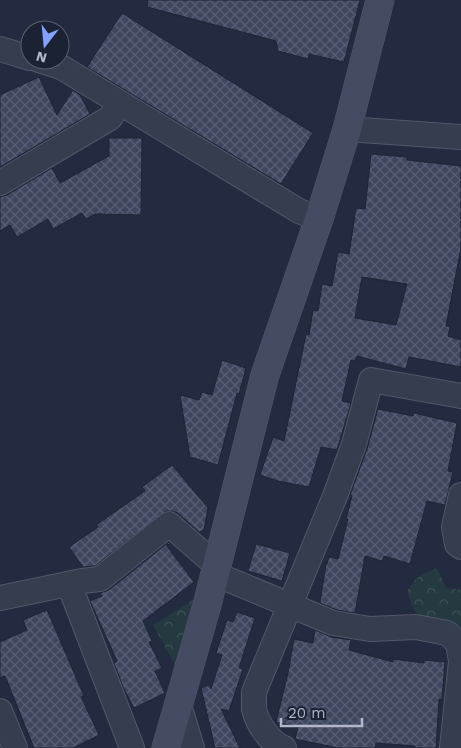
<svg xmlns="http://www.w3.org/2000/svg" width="461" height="748" font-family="'Work Sans',sans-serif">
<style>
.park{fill:url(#park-crowns)}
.building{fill:url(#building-cross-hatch);stroke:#1d2436;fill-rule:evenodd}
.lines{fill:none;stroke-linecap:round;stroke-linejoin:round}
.street-casing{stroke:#51586a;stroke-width:26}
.secondary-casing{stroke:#51586a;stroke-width:29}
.street{stroke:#363d4f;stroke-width:24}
.secondary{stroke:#444b62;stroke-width:28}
</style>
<defs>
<pattern id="park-crowns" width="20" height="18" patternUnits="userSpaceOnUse" patternTransform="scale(1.25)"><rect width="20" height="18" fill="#243940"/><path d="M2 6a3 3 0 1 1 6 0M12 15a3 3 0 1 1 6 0" fill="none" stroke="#41545a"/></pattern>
<pattern id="building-cross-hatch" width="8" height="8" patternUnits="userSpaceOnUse" patternTransform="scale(1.25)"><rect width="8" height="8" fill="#3e475f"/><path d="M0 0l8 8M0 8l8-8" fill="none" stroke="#585f75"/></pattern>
</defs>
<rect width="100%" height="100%" fill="#222b3f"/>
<path class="park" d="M437,568L446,588L461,590V626C452,625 424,621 418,614C412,610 410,599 407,592C415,577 421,574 437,568Z
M196,598L178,670L153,625Z"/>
<path class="building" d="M148,0H360L344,62L309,54L308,59L278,51L276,41L147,7Z
M122,13L313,133L281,184L87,67Z
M39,77L57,115L73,90L80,95L90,114L0,167V95Z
M109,138H142L141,215L95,214L86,219L82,213L53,229L48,219L17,237L10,225L0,231V197L7,195L52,168L60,183L109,156Z
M371,154L407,157V160L461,166V248L446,326L450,327L448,336L461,340V367L409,357L406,369L357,356L355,361L351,360L342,401L351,403L337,450L321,447L309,487L278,481L260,475L273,437L284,441L306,334L309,335L313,310L318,311L322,284L332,286L338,252L349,254L356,208L365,209ZM362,277L407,284L396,325L355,318Z
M222,360L246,368L239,394L237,393L218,465L190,457L180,395L199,400L202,392L212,395Z
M378,409L413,416L414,413L457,423L448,471L453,472L445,505L427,501L410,564L384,556L382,561L365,556L355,613L337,610L320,603L326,564H327L329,557L338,559L348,519H346L352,496L350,495L367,449Z
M172,465L208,508L204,530L199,532L178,513L172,511H166L95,566L83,567L69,547L98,527L96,525L145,491L142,487Z
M169,542L171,544L166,545L194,582L143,621L152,641L149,642L162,668L155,671L165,693L134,708L123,687L114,663L117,661L90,601L102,596L100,593L109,590Z
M256,544L290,553L282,581L248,571Z
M47,610L84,696L81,697L99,735L73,748H34L5,676L0,678V642L27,630L23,620Z
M237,612L255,618L239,668L243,669L229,711L221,709L240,748H215L201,688L209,685L211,689L222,655L216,653L227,620L233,622Z
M315,630L331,637L351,640L349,650L393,662V659L424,663V660L445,662L442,699H439L436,748H415V746L376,743L375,748H338L295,739L298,727L276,722L288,673L294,639L313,643Z"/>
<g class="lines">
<defs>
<path id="street" d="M0,49L30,58
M39,60L61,67L299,211L319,219
M347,129L461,137
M0,183L110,118L120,103
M461,495L454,527L457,544L461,547
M215,574L333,623L370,629L416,627L447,633L458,643L461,661L452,748
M69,584L132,748
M0,598L82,581L100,579L169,524L217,566
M179,705L192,748
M0,711L15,748
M284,748C270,743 257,723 254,709C254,704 254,698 254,692L335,496L354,444L371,380L461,396"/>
<path id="secondary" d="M166,748L207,605L265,375L319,219L347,129L380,0"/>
</defs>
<use href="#street" class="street-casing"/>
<use href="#secondary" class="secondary-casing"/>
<use href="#street" class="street"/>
<use href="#secondary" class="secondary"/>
</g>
<g transform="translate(45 45) rotate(196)"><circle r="24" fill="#1b2234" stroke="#575e70"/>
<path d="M0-4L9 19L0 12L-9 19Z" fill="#82a2ff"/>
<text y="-8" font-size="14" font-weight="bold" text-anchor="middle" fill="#b2b8ca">N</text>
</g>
<path d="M281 718v8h81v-8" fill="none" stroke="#b2b8ca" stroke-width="2.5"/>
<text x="288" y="718" font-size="15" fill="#b2b8ca" stroke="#1b2234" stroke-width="4" paint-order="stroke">20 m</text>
</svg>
